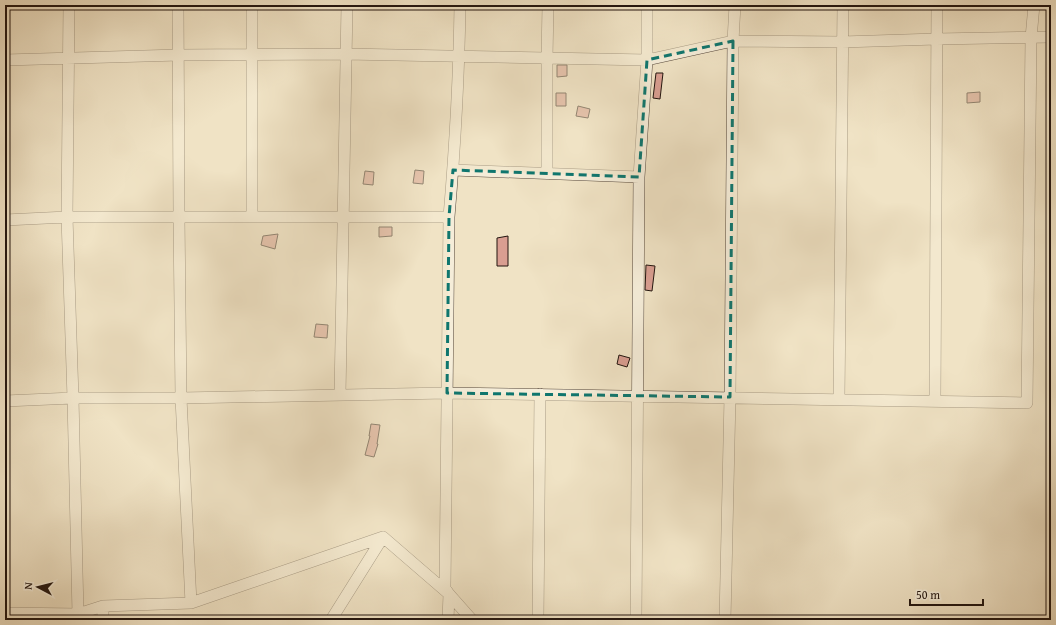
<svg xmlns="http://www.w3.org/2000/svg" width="1056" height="625" font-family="'Gentium Book Plus',serif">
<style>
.building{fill:#d99e91;stroke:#22150f}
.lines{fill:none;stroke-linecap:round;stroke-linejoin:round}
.minor-casing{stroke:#56483c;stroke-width:12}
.minor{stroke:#f5edd9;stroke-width:11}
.marked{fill:none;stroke:#0f766e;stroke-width:3;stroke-dasharray:8 5;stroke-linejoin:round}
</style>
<rect width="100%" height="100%" fill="#f0e3c5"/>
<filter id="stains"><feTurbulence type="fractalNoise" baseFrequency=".005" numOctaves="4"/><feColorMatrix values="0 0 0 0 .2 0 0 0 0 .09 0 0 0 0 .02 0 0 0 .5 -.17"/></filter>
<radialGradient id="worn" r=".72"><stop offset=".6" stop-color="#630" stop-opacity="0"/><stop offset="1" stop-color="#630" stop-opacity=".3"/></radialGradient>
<path class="building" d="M557,65H567V76L557,77Z
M656,73H663L660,99L653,98Z
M980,92V102L967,103V93Z
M556,93H566V106H556Z
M578,106L590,109L588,118L576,116Z
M415,170L424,171L423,184L413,183Z
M365,171L374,172L373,185L363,184Z
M379,227H392V236L379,237Z
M278,234L275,249L261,245L263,236Z
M508,236V266H497V238Z
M646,265L655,266L652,291L645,290Z
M316,324L328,325L327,338L314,337Z
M619,355L630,358L627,367L617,364Z
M371,424L380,425L377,444H378L374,457L365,455L370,436H369Z"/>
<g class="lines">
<defs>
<path id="minor" d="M178,5L179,217L181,398L191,603
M252,5V217
M460,5C459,76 455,147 449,217L445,588L449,594L472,620
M5,60L179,55L346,54L647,60L733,41L842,42L936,39L1051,37
M453,170L639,177
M547,174V58L548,5
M5,220L67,217H449
M340,395L347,5
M839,399L843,5
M5,401L73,398H181L447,393L1027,403L1031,38L1034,5
M935,401L937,5
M5,613L78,614L73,398L67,217L69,5
M78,614L103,606L191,603L383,537L449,594L448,620
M103,620V606
M331,620L383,537
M538,620L540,394
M636,620L639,177L647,60V5
M725,620L730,397L733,41L735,5"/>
</defs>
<use href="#minor" class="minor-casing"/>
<use href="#minor" class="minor"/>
</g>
<path d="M0 0H1056V625H0ZM733,41L730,397L447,393L449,217L453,170L639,177L647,60Z" fill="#f0e3c5" fill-opacity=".55" fill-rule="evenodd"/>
<path class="marked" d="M733,41L730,397L447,393L449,217L453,170L639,177L647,60Z"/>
<rect width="1056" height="625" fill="none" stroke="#f0e3c5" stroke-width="20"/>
<rect x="6" y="6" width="1044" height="613" fill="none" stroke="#22150f" stroke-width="2"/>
<rect x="10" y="10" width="1036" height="605" fill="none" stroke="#22150f"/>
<g transform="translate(38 587) rotate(277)" stroke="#f5edd9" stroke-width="3" paint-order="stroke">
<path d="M0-3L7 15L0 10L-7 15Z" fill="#22150f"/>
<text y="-6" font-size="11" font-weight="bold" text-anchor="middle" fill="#22150f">N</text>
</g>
<path d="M910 599v6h73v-6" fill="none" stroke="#22150f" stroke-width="2"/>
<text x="916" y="599" font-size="12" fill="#22150f" stroke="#f5edd9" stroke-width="3" paint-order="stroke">50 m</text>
<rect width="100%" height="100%" filter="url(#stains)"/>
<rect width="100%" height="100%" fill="url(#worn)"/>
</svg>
